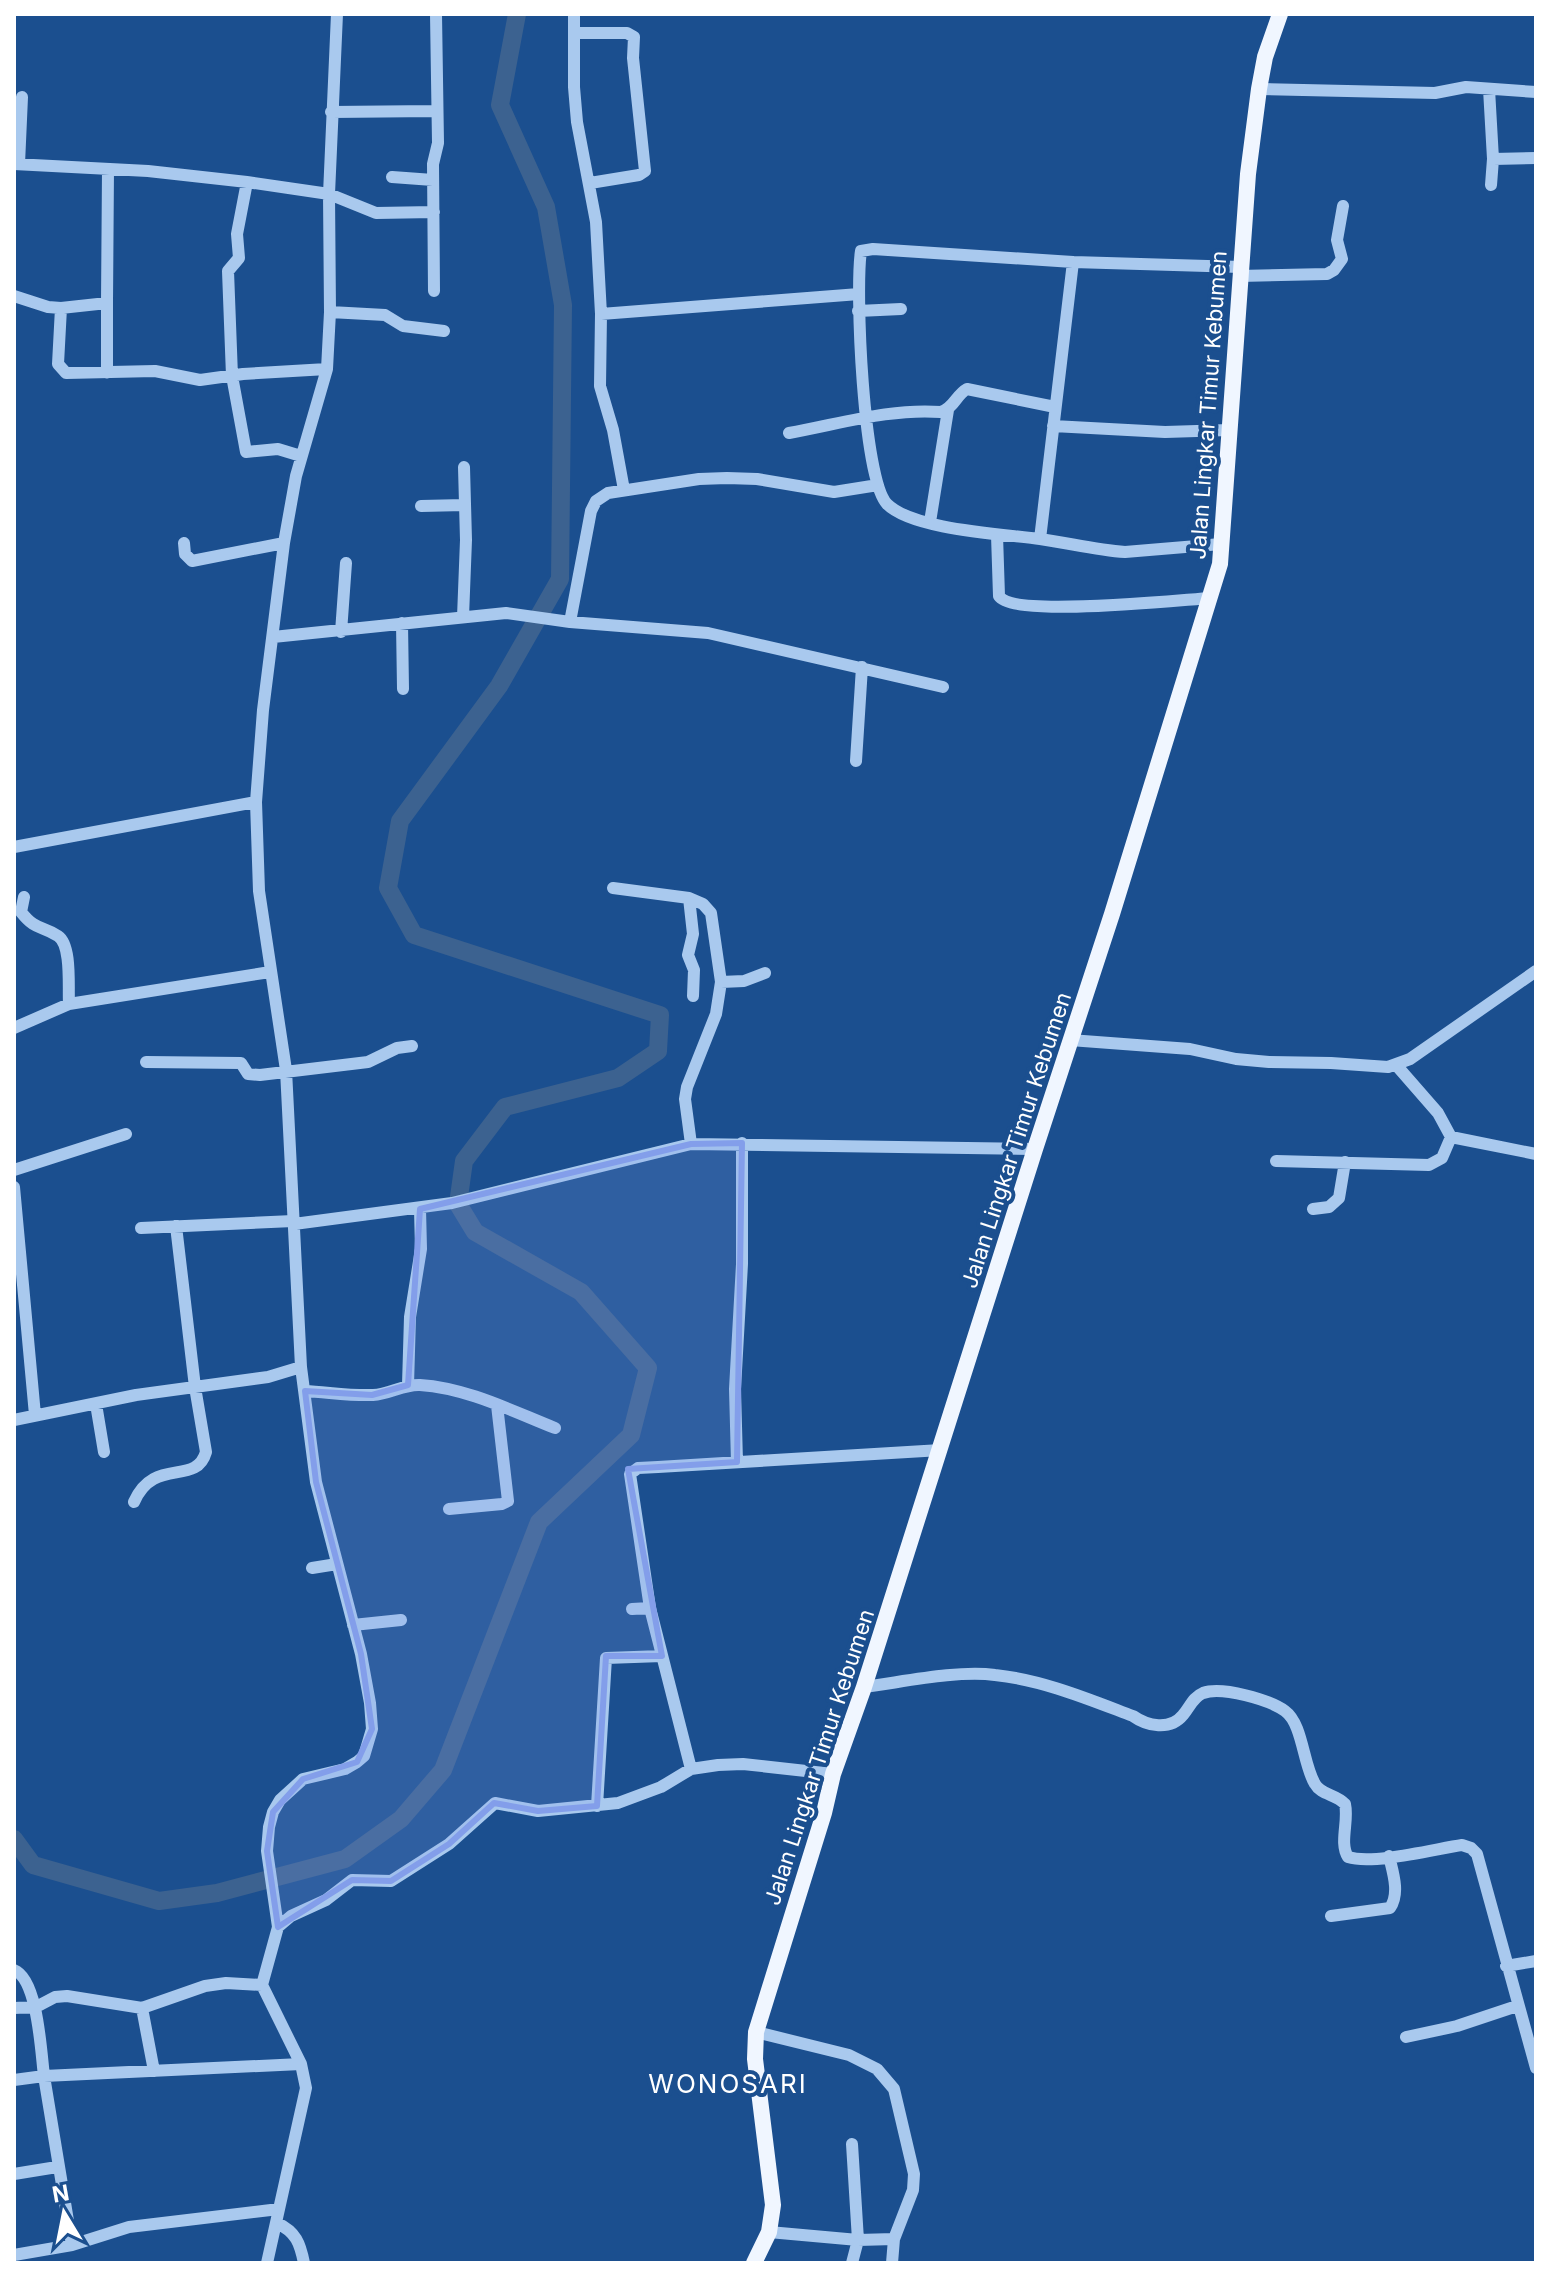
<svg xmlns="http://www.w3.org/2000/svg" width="1550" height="2277" font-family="Inter,sans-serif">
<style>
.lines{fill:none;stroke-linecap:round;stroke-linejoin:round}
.river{stroke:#3c6290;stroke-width:18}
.minor{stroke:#a9c9ee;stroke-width:12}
.major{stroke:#f0f6ff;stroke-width:16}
.marked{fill:#839eea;fill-opacity:0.2;stroke:#839eea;stroke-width:6;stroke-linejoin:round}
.labels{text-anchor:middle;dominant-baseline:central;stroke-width:8;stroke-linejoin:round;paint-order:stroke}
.street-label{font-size:22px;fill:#fff;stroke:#1b4f8f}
.quarter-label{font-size:26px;letter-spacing:2px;fill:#fff;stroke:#1b4f8f}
</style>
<rect width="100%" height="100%" fill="#1b4f8f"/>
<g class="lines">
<path class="river" d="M14,1839L33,1865L159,1901L217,1893L345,1859L401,1819L443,1770L539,1522L631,1435L648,1368L581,1292L475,1232L458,1204L464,1161L505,1107L618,1078L658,1051L660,1015L414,935L388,888L400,821L499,686L560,579L563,305L546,207L500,105L517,14"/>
<path class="minor" d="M574,14V87L577,122L596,222L601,314L600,386L613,430L624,490
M574,33H627L634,37L633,58L645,171L639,175L590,183
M1259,89L1435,93L1466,87L1536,92
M1489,89L1493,159L1491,185
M331,112L435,111
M1493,159L1536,158
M14,164L148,171L247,182L329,194L376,213L434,212
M19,164L22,97
M392,177L433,180
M247,182L237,234L239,258L228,271L232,376L246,452L278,449L301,456
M1239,276L1327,274L1334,270L1342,259L1337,240L1343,206
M434,291L433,164L438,143L436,14
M14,296L48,307L61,308L58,364L66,373L155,371L200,380L243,374L327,369
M107,303L108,169
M61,308L107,303V373
M858,311L901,309
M330,312L385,315L403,326L444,331
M601,314L859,294
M1053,426L1165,432L1229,430
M789,433C840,424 890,408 941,412C954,408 956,395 967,389L1055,407
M421,506L464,505
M930,522L948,410
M997,535L999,596C1013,618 1178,600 1211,598
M1040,539L1073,262
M184,543L185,554L192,561L284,543
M1221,544L1125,552C1096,550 1069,543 1040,539C1004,534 913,530 887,504C863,479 855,289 861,251L873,249L1073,262L1241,267
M463,617L466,540L464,467
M570,622L591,511L596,501L608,493L699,479L727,478L757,479L834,492L878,485
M402,623L403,689
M341,632L346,563
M273,637L506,613L570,622L708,633L943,687
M856,761L862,667
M14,847L256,802
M613,888L689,898L703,904L711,913L721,982L716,1014L687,1087L685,1099L691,1144
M24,897L21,912C36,931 41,925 58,936C72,945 68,988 69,1004
M689,898L693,934L688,955L694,970L693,996
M721,982L744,981L765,973
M14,1028L69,1004L270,972
M1070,1040L1190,1049L1236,1059L1269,1062L1331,1063L1388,1067L1410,1059L1536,971
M146,1062L241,1063L248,1074L260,1075L368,1062L397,1048L412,1046
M1397,1066L1438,1113L1451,1137L1536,1154
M1276,1161L1429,1165L1442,1158L1451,1137
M14,1170L126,1134
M14,1187L35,1415
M1313,1209L1329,1207L1339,1198L1345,1162
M294,1224L452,1203L691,1144L1035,1149
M141,1228L293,1221
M408,1385L410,1317L421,1249L420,1209
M305,1391C327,1392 350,1396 373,1395C390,1394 404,1384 420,1385C467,1388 512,1411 555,1428
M96,1404L104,1452
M14,1420L136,1395L268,1377L301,1367L286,1070L259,891L256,802L263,710L284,543L296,476L327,369L330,312L329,194L337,14
M737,1462L735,1389L742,1264V1143
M134,1502C154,1456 196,1487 206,1452L195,1387L176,1226
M449,1509L502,1504L508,1501L497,1405
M312,1568L337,1564
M632,1609L650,1608
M353,1625L401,1620
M864,1687C903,1682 957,1670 995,1675C1043,1680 1088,1699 1133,1716C1147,1726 1170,1731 1183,1715C1190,1707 1193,1697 1203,1693C1222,1686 1270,1700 1285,1711C1303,1724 1303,1765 1315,1784C1321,1795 1336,1794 1345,1804C1349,1821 1339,1843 1348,1857C1373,1865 1435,1849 1462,1845L1471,1848L1477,1854L1536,2068
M691,1769L650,1608L630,1474L638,1468L658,1467L941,1450
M597,1806L606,1658L662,1656
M1331,1916L1390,1908C1400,1893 1393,1873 1389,1856
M278,1927L291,1916L326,1900L352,1880L391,1881L449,1844L495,1803L538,1811L618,1803L661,1787L691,1769L718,1765L743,1764L833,1774
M1506,1966L1536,1961
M14,1970C38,1979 41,2053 44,2076L14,2080
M14,2008L36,2007L55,1997L67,1996L142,2008L205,1986L226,1983L262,1985
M142,2008L154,2071
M756,2032L849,2055L877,2069L894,2089L914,2174L913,2190L894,2239L892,2263
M1406,2037L1457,2026L1517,2006
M14,2174L57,2167
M277,2223C296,2232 300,2243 304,2263
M769,2232L858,2240L894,2239
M72,2245L44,2076L301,2064
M14,2255L72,2245L129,2227L279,2209
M267,2263L306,2088L301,2064L262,1985L278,1927L267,1851L269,1827L273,1812L280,1800L303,1779L345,1769L357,1762L364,1756L372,1729L370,1703L361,1654L316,1482L301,1367
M852,2263L858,2240L852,2144"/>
<path class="major" d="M754,2263L769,2232L773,2205L755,2059L756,2032L824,1813L833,1774L864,1687L1035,1149L1112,914L1220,564L1248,174L1259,89L1265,57L1280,14"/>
</g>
<path class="marked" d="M742,1143L737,1462L628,1469L662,1656H606L597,1806L538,1811L494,1803L449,1844L391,1881L352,1880L278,1927L267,1851L273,1812L303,1779L357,1762L372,1729L361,1654L316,1482L305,1391L372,1395L408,1385L420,1209L691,1144Z"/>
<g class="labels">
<g class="street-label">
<text transform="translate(1208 405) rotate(-86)">Jalan Lingkar Timur Kebumen</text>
<text transform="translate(1016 1140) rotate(-72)">Jalan Lingkar Timur Kebumen</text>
<text transform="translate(819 1757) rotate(-72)">Jalan Lingkar Timur Kebumen</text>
</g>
<g class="quarter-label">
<text x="728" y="2083">WONOSARI</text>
</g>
</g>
<rect width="1550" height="2277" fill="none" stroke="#ffffff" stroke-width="32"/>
<g transform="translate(64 2213) rotate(350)" stroke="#1b4f8f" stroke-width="6" paint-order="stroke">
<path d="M0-6L14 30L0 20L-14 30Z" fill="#ffffff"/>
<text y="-12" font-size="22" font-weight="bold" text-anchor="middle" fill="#ffffff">N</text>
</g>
</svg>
